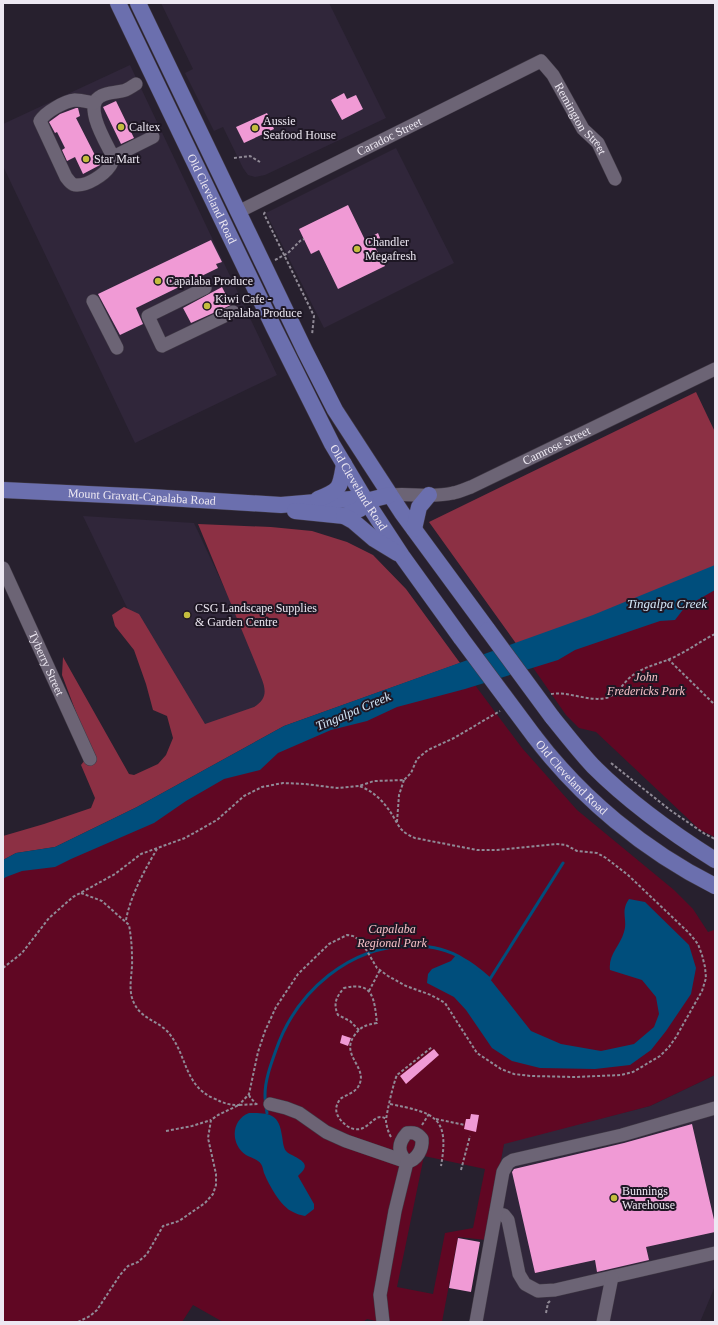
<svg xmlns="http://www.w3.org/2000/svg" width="718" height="1325" font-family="Georgia,serif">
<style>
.built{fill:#30263a}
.green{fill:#600723;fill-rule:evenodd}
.forest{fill:#8c3044}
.water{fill:#004e7c}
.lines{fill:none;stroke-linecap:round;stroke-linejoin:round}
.stream{stroke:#004e7c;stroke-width:3}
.building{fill:#f09ad5}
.minor-casing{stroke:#413a46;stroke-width:14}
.major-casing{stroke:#413a46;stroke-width:17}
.path{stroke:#908a96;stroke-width:2;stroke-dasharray:3 2;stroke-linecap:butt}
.minor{stroke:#6c6475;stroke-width:13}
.major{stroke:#6b6fae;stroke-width:16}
.major-bridge-casing{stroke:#413a46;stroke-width:17;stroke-linecap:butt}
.major-bridge{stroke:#6b6fae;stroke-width:16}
.poi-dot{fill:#c4bd3e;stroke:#1e1724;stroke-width:1.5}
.labels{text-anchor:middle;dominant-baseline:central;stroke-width:4;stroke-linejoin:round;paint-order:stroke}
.street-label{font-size:12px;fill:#ede8f2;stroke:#1e1724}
.poi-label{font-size:12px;fill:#ede8f2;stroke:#1e1724;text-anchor:start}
.park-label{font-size:12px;font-style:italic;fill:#f7c1c7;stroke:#1e1724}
.water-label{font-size:13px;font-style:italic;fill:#d2e6f7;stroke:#1e1724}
</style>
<rect width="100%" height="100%" fill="#27202e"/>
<path class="built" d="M161,3H329L386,118L265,175L255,177L248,175L243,168L223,127L214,131L185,73L193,69Z
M130,65L277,375L135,443L3,166V124Z
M396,148L454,263L324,328L266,213Z
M83,516L194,523L278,703L191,741Z
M715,1075V1286L700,1322H470L504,1143L650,1106Z"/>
<path class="green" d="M715,575V837L700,830L596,732L579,728L566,715L525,656Z
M466,673L522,748L577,810L674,890L693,909L708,932L714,930L715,1075L650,1106L504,1144L486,1240L458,1237L442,1322H380L367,1319L363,1322H223L193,1305L182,1322H3V872L49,860L243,757ZM424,1156L485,1169L473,1228L445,1233L433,1294L397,1287Z"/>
<path class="forest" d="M696,392L715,432V575L525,656L429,522Z
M198,524L271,527L312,531L347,542L373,555L406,589L460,663L284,726L137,807L55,847L16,853L3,860V836L44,824L91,808L95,798L81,765L91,752L62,675L63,657L129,774L134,775L158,764L166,755L173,738L167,716L153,710L146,684L134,650L115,626L112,615L124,607L139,614L205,724L254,707C272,696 263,683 257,667Z"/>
<path class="water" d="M715,565V590L685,607L675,620L660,621L575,650L558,660L465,689L397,707L367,721L331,730L278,753L260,770L224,779L186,801L154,823L71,859L55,867L22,871L6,877L3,879V860L16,853L55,847L137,807L284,726L593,615Z
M629,899L645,902L689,945L696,968L691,994L666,1031L651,1050L630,1065L595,1069L540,1068L512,1061L492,1048L466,1010L454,997L427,983L428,974L432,969L451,961L456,955L479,969L490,979L531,1031L561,1044L601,1051L634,1044L654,1027L659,1014L656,997L642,980L610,970C608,955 620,946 624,932C628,919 620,912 629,899Z
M249,1113C269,1113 279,1113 282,1136C283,1141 283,1147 286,1151C290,1156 309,1160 304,1169C303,1171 300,1174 298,1176L314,1204V1209L305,1216C301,1215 296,1214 293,1212C281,1207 269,1185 264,1173C263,1170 263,1167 261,1164C258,1159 251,1158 246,1155C230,1144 231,1120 249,1113Z"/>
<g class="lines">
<path class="stream" d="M267,1113C266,1107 265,1100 265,1095C265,1080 271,1064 276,1050C296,992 350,944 414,946C430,946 449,950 463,959C473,964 481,971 490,979L563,863"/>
</g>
<path class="building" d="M344,93L347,99L356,95L363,109L342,120L331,100Z
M116,101L134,138L121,144L103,107Z
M76,108H78L80,116L76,118L100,165L83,174L75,157L67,161L62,150L65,148L57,132L55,133L49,122L60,114Z
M267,113L274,129L244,143L236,127Z
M348,205L365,240L378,233L382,243L375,247L385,266L338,289L319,250L311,254L299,229Z
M211,240L222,262L216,264L218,268L136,308L143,324L120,335L98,294Z
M222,287L231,305L191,323L183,308Z
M342,1035L351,1038L348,1046L340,1043Z
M434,1049L439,1055L406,1084L400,1076Z
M471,1114L479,1115L476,1132L464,1129L466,1119H470Z
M692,1124L715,1224V1232L646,1247L649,1260L597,1272L595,1260L535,1273L512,1172L514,1169L624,1143Z
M458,1238L480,1242L471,1292L449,1288Z"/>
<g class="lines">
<defs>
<g id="minor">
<path d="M136,84C131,87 126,91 122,91C114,93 108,92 101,96C82,105 107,144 113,157L153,137"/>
<path d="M94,103C88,102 82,100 75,100C65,101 45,112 40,121L66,177C69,181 72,185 76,185C87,186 104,175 110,166C112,164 112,160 113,157"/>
<path id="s1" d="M238,212L541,61L553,75L583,129L598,143L615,179"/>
<path d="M205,288L148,316L162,346L233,312"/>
<path d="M93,301L117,348"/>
<path id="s2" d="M390,495C411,493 432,498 453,493C459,492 465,489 471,487L715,369"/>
<path id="s3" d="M3,568L90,759"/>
<path d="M270,1104L286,1108L299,1113L326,1132L346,1141L407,1162C417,1160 423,1149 422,1139C417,1133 414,1132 407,1133C398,1143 397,1152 407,1162"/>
<path d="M496,1213L504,1215L508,1220L519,1274L525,1284L538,1291L555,1290L715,1253"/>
<path d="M383,1322L380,1295L395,1211L407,1162"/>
<path d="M476,1322L503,1172L508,1163L513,1160L622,1135L715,1108"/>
<path d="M603,1322L612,1277"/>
</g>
<g id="major">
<path id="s4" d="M118,3L274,328L332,444L366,501L402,556L461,638"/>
<path d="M138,3L305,351L335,410L402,513L488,630"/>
<path id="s5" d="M3,490L151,497L281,505L351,499L366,501L390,495"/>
<path d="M318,499C341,490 340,488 344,464"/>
<path d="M295,511L344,516L360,509L366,501"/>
<path d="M344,516L353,521L374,539L397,553"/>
<path d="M414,529L419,507L429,495"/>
<path d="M552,717C565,733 578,750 593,766C629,802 672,833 715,860"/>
<path id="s6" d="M534,736C581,798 645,851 715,886"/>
</g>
</defs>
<use href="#minor" class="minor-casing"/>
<use href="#major" class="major-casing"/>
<path class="path" d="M234,158L250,156L260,162
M265,212L264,214L265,216L314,316L312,335
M275,260L288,253L300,241L304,239
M668,659L715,705
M551,694C569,691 588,702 606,698C618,695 624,681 633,675C647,665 664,663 678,655C691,649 702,640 715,634
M611,763L670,810L705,834L715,839
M397,822L399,795L404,780
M81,893L102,901L129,925C131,936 132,947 132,958C133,973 127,989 134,1003C141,1018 155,1020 166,1030C187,1051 183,1085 213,1098C224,1103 227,1105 239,1105L249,1094L258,1052L265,1031L276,1007L298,974L329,944L347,935L353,936L361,941L377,968L388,976L406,986L431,995L445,1003L477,1053L501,1069L514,1074L531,1076L575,1077L621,1075L633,1072L660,1056L669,1047L676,1037L702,991L706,978L705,967L702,955L698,944L689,933L628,875L606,858L597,853L577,851L566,845L556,844L497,850H477L415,838C410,836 405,833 402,830C398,826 396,821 393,816C385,803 374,791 359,786
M126,920C130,897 145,869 157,849
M3,968L22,953L49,918L73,897L115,874L141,854L185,838L217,820L244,796L262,787L283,783L305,784L337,788L359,786L374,781L404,780L411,773L417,759L428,750L454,738L500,711
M369,991L380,970
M359,1030L350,1021L338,1015C333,1004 336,997 344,988C374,981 374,999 377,1023C366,1025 361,1026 354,1036C340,1056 370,1068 358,1087C354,1093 346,1095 340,1099C337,1104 335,1108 337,1114C339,1119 343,1123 347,1126C368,1139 373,1109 386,1119
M249,1095L250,1097L256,1104
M390,1104C434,1113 450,1116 441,1166
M436,1119L465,1125
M422,1125L429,1114
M166,1131L192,1126L211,1120
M391,1137C388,1132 387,1127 386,1122C386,1114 394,1081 397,1075L432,1047
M461,1170L470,1136
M546,1313L548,1303L550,1301
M78,1322L90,1316L97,1310L120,1275L128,1266L138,1262L147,1254L163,1226L179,1221L205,1203L213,1194L216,1185V1174L208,1138L211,1120L218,1115L239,1105L259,1104"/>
<use href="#minor" class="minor"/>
<use href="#major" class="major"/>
<defs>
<path id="major-bridge" d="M488,630L552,717
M461,638L534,736"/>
</defs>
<use href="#major-bridge" class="major-bridge-casing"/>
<use href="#major-bridge" class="major-bridge"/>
</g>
<g class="poi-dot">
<circle cx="121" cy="127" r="4"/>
<circle cx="255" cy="128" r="4"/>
<circle cx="86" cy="159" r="4"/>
<circle cx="357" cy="249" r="4"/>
<circle cx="158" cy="281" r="4"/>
<circle cx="207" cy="306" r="4"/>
<circle cx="187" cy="615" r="4"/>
<circle cx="614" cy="1198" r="4"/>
</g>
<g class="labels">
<g class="street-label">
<text stroke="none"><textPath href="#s1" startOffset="409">Remington Street</textPath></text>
<text stroke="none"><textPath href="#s1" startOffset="169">Caradoc Street</textPath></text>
<text stroke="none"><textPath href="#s4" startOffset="217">Old Cleveland Road</textPath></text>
<text stroke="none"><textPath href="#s2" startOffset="177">Camrose Street</textPath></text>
<text stroke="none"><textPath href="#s4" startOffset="541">Old Cleveland Road</textPath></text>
<text stroke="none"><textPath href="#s5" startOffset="139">Mount Gravatt-Capalaba Road</textPath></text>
<text stroke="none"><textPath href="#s3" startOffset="105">Tyberry Street</textPath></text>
<text stroke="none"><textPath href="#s6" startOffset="56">Old Cleveland Road</textPath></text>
</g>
<g class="poi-label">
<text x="263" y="121">Aussie<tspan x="263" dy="14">Seafood House</tspan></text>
<text x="129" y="127">Caltex</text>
<text x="94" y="159">Star Mart</text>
<text x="365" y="242">Chandler<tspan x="365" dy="14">Megafresh</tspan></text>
<text x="166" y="281">Capalaba Produce</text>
<text x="215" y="299">Kiwi Cafe -<tspan x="215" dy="14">Capalaba Produce</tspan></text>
<text x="195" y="608">CSG Landscape Supplies<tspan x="195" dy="14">&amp; Garden Centre</tspan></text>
<text x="622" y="1191">Bunnings<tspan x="622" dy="14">Warehouse</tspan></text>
</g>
<g class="park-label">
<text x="646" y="677">John<tspan x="646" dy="14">Fredericks Park</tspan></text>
<text x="392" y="929">Capalaba<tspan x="392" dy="14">Regional Park</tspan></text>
</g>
<g class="water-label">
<text x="667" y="603">Tingalpa Creek</text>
<text transform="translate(353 711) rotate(-23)">Tingalpa Creek</text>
</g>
</g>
<rect width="718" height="1325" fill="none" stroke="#ede8f2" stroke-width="8"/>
</svg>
